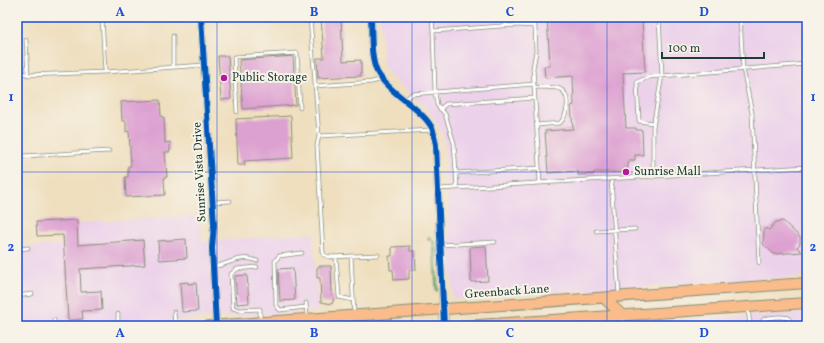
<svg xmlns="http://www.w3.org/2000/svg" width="824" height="343" font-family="Vollkorn,serif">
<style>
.built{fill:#ecd1ea}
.green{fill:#86cd88;stroke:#52855e}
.building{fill:#dda1d1}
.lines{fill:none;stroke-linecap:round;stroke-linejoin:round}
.lane-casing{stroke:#878e7a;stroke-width:4.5}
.street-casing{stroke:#878e7a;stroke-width:8}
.secondary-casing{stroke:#878e7a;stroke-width:10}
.primary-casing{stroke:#878e7a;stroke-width:12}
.lane{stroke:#fff;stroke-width:3}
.street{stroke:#fff;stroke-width:6}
.secondary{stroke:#fde4d0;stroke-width:9}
.primary{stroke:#f9bc8a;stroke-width:10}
.cycleway-casing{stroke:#f7f3e8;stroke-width:8}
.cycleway{stroke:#0057b8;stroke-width:6}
.grid{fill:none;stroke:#1d4ed8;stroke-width:1;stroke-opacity:0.55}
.poi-dot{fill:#b5179e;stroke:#f7f3e8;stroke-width:1.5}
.labels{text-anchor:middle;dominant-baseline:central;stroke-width:4;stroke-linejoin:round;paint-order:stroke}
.poi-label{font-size:12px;fill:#1f3d34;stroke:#f7f3e8;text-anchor:start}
.street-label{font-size:12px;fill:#1f3d34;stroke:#f7f3e8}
.neatline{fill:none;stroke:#1d4ed8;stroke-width:1.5}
.grid-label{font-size:13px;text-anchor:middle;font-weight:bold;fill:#1d4ed8}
</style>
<rect width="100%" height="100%" fill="#f7f3e8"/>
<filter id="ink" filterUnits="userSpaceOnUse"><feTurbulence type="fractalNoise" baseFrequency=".025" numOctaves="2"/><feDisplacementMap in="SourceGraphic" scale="8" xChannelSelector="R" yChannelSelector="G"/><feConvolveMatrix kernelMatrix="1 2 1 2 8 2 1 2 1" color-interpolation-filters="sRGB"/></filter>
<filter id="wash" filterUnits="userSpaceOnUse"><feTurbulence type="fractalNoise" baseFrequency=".012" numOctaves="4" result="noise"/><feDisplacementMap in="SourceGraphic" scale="16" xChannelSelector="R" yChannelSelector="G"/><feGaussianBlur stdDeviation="0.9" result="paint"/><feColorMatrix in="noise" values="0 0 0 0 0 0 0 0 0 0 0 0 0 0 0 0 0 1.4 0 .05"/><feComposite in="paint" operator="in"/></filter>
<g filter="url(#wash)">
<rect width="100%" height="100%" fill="#efdfbf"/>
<path class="built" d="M380,17H806L807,276L453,299L445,148L441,130L432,115L422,103L391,77L383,65Z
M200,215L202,242L313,233L318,311L84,326L83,321L62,322V326L27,325L22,300L19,247L62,245L61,220L78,219L82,290L79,223Z
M807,312V326H585Z"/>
<path class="green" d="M428,237L435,242L438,291H436L433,240H428Z"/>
<g id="blocks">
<path class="building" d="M321,17H341L343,61L361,60V76L318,78L317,58H324Z
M547,17H642L645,72L623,73L626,128H636V130H642L643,155H635V160H629L627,172H594V174L578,175V171L548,173L545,131L573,129L571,106L574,105L573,76L545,78L544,66H550Z
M218,56H228L231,99L221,100Z
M293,56L296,105L243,109L239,60Z
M160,100L161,117H164L165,143L170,142V152H165L167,177L164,178L165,195L126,197L125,177H128V166H131L129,131L126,132V121H122L121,102Z
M291,116L293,158L244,161L245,165H238L236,119Z
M77,220L78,245L143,240L145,265L80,269L81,292L101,291L102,310L82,311L83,319L68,320L63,235L37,236L36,222Z
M783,221L800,237V244L797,247L802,252L774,254L763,244L764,231L766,228L769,230L776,222Z
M186,239L187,258L160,260L159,259L158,241Z
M410,246V251H415L416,270H409V279L394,280L393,270H390L389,256H392V247Z
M486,246L488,281L471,282L470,247Z
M319,266H331L332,296L334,298L332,304L321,302L320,278H317V268Z
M293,268L295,300L280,301L278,269Z
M247,275L249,303L237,304L235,276Z
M188,282V284L196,283L198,311L182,312L180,283Z"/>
</g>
</g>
<g filter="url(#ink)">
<use href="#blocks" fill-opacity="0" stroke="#878e7a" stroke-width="1"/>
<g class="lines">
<defs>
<path id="lane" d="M102,17L105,72
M310,17L319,136L317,145L323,252L324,255L329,257L378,255
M432,17L433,31L516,25L535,26L536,51L533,68L540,182
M505,17L506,26
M740,17L743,69L752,113L759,263
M534,26L535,17
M433,31L435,92L437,105L445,114L454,143L457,187
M173,36V67
M26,40L28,75
M17,70L28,75L105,72L204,65
M315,86L372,82L382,79
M534,87C542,88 553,86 560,89C572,95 567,116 560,123L537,125
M405,100L412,94L534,84
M440,109L446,104L535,98
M237,112L234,57L297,53L300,108
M653,123L639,121L637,82L649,77L807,64
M319,136L433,130
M17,151L23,156
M17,160L23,156L109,151
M456,173L539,168
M653,177V127L662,75L659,17
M611,179L619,295
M438,189L807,167
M213,202L230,201
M596,231L635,229
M440,245L495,242
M17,249L28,248
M302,253L279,256L275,261L276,305L280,310L306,307
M351,256L354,314
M336,257L339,297L353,300
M213,267C229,264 242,254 257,261
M257,267L237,269L231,274L233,308L239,310L260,309V321
M17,296L32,294
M306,303L307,317
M748,308L750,326
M174,312L175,326
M118,314V326
M623,318V326
M54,320L55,326
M760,326L764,319C771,317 782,316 789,318L790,324"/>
<path id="street" d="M201,17L214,225L212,248L216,325
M371,17C372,34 370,57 377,72C389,94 424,109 433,130C434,135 435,140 436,145L443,310"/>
<path id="secondary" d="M443,310L444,326"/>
<path id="primary" d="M604,298L622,315
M209,326L807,283
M464,326L807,303"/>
</defs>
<use href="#lane" class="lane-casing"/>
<use href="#street" class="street-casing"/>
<use href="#secondary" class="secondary-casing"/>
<use href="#primary" class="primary-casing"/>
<use href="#lane" class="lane"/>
<use href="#street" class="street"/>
<use href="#secondary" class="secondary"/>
<use href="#primary" class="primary"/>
<defs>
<path id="cycleway" d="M201,17L214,225L212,248L216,325
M371,17C372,34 370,57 377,72C389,94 424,109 433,130C434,135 435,140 436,145L444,326"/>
</defs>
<use href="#cycleway" class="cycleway-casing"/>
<use href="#cycleway" class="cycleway"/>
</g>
</g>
<path class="grid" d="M217,17V326M412,17V326M607,17V326M17,172H807"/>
<g class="poi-dot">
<circle cx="224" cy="78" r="4"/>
<circle cx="626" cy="172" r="4"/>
</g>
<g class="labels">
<g class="poi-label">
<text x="232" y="78">Public Storage</text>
<text x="634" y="172">Sunrise Mall</text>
</g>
<g class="street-label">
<text transform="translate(200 172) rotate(-93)">Sunrise Vista Drive</text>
<text transform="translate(507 292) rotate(-4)">Greenback Lane</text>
</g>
</g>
<rect width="824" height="343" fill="none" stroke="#f7f3e8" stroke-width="44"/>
<path d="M662 52v6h102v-6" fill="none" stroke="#1f3d34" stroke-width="2"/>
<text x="668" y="52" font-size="12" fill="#1f3d34" stroke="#f7f3e8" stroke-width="3" paint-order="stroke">100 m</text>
<rect x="22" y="22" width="780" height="299" class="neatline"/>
<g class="grid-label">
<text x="120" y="16">A</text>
<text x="314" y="16">B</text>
<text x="510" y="16">C</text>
<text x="704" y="16">D</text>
<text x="11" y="101">1</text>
<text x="813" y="101">1</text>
<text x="11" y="251">2</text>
<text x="813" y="251">2</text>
<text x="120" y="337">A</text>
<text x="314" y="337">B</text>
<text x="510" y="337">C</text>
<text x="704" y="337">D</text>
</g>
</svg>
